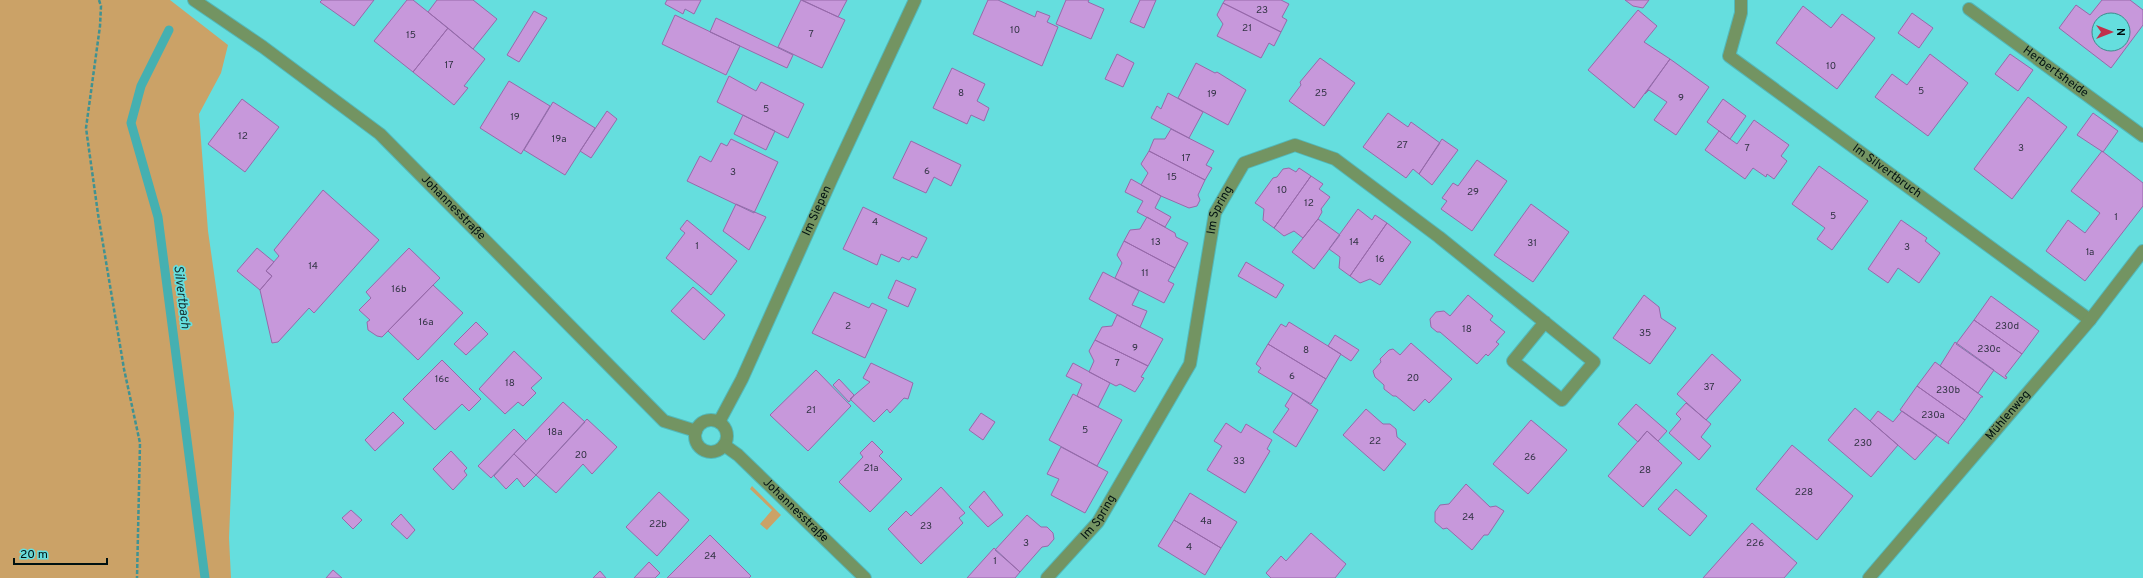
<svg xmlns="http://www.w3.org/2000/svg" width="2143" height="578" font-family="Overpass,sans-serif">
<style>
.green{fill:#cba267}
.lines{fill:none;stroke-linecap:round;stroke-linejoin:round}
.stream{stroke:#45b0b1;stroke-width:9}
.building{fill:#c798db;stroke:#9769aa;fill-rule:evenodd}
.street-casing{stroke:#53b9b9;stroke-width:14}
.path{stroke:#409292;stroke-width:2.5;stroke-dasharray:4 2;stroke-linecap:butt}
.street{stroke:#739462;stroke-width:12}
.labels{text-anchor:middle;dominant-baseline:central;stroke-width:3.5;stroke-linejoin:round;paint-order:stroke}
.number-label{font-size:10px;fill:#323344}
.street-label{font-size:12px;fill:#011;stroke:#65dede}
.water-label{font-size:13px;font-style:italic;fill:#162e2e;stroke:#65dede}
</style>
<rect width="100%" height="100%" fill="#65dede"/>
<path class="green" d="M0,0H170L228,45L221,73L199,114L208,231L234,413L229,538L231,578H0Z
M752,486L781,515L767,530L760,524L772,510L750,489Z"/>
<g class="lines">
<path class="stream" d="M169,30L141,86L131,123L158,217L205,578"/>
</g>
<path class="building" d="M322,0H374L354,26L320,2Z
M407,0H413L448,28L413,72L374,41Z
M437,0H473L497,19L473,49L428,12Z
M667,0H701L694,14L685,9L683,14L665,4Z
M801,0L845,20L822,68L778,47Z
M802,0H847L838,17Z
M988,0H998L1035,17L1037,11L1050,16L1047,22L1058,27L1042,66L973,34Z
M1066,0H1089L1088,2L1104,9L1091,39L1056,24Z
M1140,0H1156L1144,28L1130,22Z
M1225,0H1281L1289,4L1282,17L1287,20L1281,32L1223,3Z
M1625,0H1649L1643,8L1633,6Z
M2102,0H2130L2143,10V25L2111,68L2059,28L2076,5L2090,15ZM2099,20H2123V44H2099Z
M1223,3L1281,32L1274,46L1269,43L1261,58L1217,36L1223,24L1217,15Z
M1803,6L1831,28L1842,14L1875,38L1837,89L1776,43Z
M1638,10L1657,26L1644,42L1670,59L1634,108L1588,70Z
M534,11L547,18L519,62L507,55Z
M1912,13L1933,28L1919,48L1898,33Z
M675,15L740,46L726,75L662,44Z
M716,18L793,55L787,68L710,32Z
M448,28L485,59L464,86L468,88L454,105L413,72Z
M1117,54L1134,63L1123,87L1105,79Z
M1930,54L1968,83L1928,136L1875,97L1892,74L1907,85Z
M2010,54L2033,70L2018,91L1995,74Z
M1320,58L1355,83L1324,126L1289,101L1301,85L1300,82Z
M1670,59L1709,87L1676,135L1654,120L1667,102L1649,90L1645,94Z
M1196,63L1215,73L1217,72L1246,90L1228,125L1178,98Z
M952,68L985,84L977,101L989,108L984,121L971,115L967,124L933,108Z
M729,76L756,91L761,82L804,104L788,138L717,102Z
M509,81L550,106L521,154L480,128Z
M1168,93L1203,112L1189,138L1151,118L1157,106L1161,109Z
M2028,97L2067,127L2012,199L1974,169Z
M242,99L279,127L245,172L208,144Z
M1723,99L1746,116L1730,139L1707,122Z
M553,102L595,128L565,175L524,150Z
M607,111L617,119L591,158L580,151Z
M1388,113L1408,127L1411,122L1440,143L1419,174L1413,169L1406,178L1363,147Z
M2093,113L2118,131L2103,152L2077,135Z
M743,115L775,131L766,150L734,134Z
M1754,120L1789,145L1781,156L1787,161L1774,179L1767,174L1766,177L1753,168L1745,179L1705,150L1719,131L1737,144Z
M1171,129L1214,151L1206,165L1212,168L1205,180L1149,151L1154,139H1165Z
M731,139L778,162L754,213L687,181L700,156L711,162L721,143L727,146Z
M1442,139L1458,150L1432,185L1419,174Z
M911,141L961,165L951,186L934,177L926,193L893,178Z
M1149,151L1205,180L1198,195L1200,200L1197,206L1189,208L1161,196L1141,185L1148,173L1141,164Z
M2102,151L2143,183V206L2085,281L2046,251L2068,220L2085,233L2100,213L2071,191Z
M1477,160L1507,181L1472,231L1441,209L1447,201L1442,198L1453,183L1458,186Z
M1819,166L1868,201L1832,250L1817,239L1825,228L1792,204Z
M1289,168L1296,172L1299,168L1311,176L1274,228L1263,220L1264,209L1255,203L1273,178L1277,177L1283,169Z
M1311,176L1323,184L1319,189L1330,197L1321,209L1322,212L1318,219L1303,238L1294,231L1284,236L1274,228Z
M1131,179L1161,196L1155,208L1171,217L1165,227L1137,212L1143,201L1125,192Z
M323,190L379,240L314,313L309,308L278,342L272,343L260,290L272,276L266,271L279,256L274,250Z
M736,204L766,217L749,250L723,231Z
M1531,204L1569,232L1533,282L1494,255Z
M863,207L927,238L917,258L912,256L909,260L902,257L899,262L881,254L877,265L843,249Z
M1358,209L1372,220L1375,215L1387,223L1350,276L1339,268L1340,257L1329,249Z
M1147,217L1175,233L1176,237L1188,243L1175,268L1124,241L1130,230L1140,229Z
M1318,219L1340,235L1314,269L1292,252Z
M687,220L737,261L711,295L666,258L685,233L680,229Z
M1901,220L1927,238L1925,241L1940,253L1919,283L1898,268L1888,283L1868,269Z
M1387,223L1411,242L1380,285L1370,279L1360,283L1350,276Z
M1124,241L1175,268L1168,281L1174,284L1164,303L1115,278L1122,263L1117,255Z
M257,248L274,262L266,271L272,276L260,290L237,271Z
M409,248L440,278L382,337L377,336L368,330L367,322L370,320L359,310L371,298L366,292Z
M1246,262L1284,285L1276,298L1238,276Z
M1103,272L1139,291L1132,305L1147,311L1140,327L1089,299Z
M896,280L916,289L908,307L888,298Z
M433,285L463,313L418,360L388,331Z
M693,287L725,315L704,340L671,311Z
M834,292L869,308L872,303L887,310L865,358L812,333Z
M1468,295L1493,316L1490,320L1505,332L1496,342L1499,344L1488,356L1486,354L1477,364L1440,332H1437L1431,327L1430,319L1436,312L1444,311L1450,316Z
M1644,295L1659,307L1661,318L1676,328L1650,364L1613,338Z
M1991,296L2039,331L2022,354L1974,320Z
M1117,315L1163,339L1148,366L1095,340L1102,327L1112,326Z
M1974,320L2022,354L2005,376L2007,377L2006,379L1956,344Z
M476,322L488,334L466,355L454,344Z
M1289,322L1341,354L1326,379L1268,344L1281,324L1286,327Z
M1335,335L1359,350L1351,361L1328,346Z
M1095,340L1148,366L1141,377L1144,378L1135,392L1120,384L1116,386L1089,372L1094,361L1089,351Z
M1955,342L1994,370L1978,393L1940,366Z
M1411,343L1452,379L1429,403L1425,399L1414,411L1396,396H1393L1384,389V385L1375,377L1373,371L1381,362L1380,359L1389,350L1393,349L1400,355Z
M1268,344L1326,379L1311,404L1258,372L1261,368L1256,364Z
M514,351L542,378L531,388L536,393L523,406L518,402L505,414L479,389Z
M1712,354L1741,380L1706,420L1677,394Z
M442,360L481,399L469,411L462,404L435,430L403,399Z
M1935,362L1983,397H1981L1965,420L1917,386Z
M871,363L913,383L908,399L904,398L890,413L887,409L874,422L850,399L870,382L863,378Z
M1073,363L1110,383L1098,407L1077,396L1082,384L1066,376Z
M816,370L851,406L808,451L770,415Z
M839,379L854,395L849,402L833,385Z
M1917,386L1965,420L1948,442L1949,444L1900,410Z
M1293,393L1318,410L1296,447L1273,432L1289,409L1285,406Z
M1073,394L1122,420L1097,466L1049,440Z
M563,402L585,422L536,475L514,454Z
M1686,403L1711,424L1701,437L1711,446L1699,460L1669,433L1681,419L1676,414Z
M1636,404L1667,431L1658,441L1647,431L1638,442L1618,424Z
M1855,408L1898,445L1871,477L1828,440Z
M1366,409L1383,424H1390L1396,429L1397,437L1406,444L1384,471L1343,435Z
M1878,411L1893,422L1902,411L1937,435L1915,460L1870,421Z
M393,412L404,423L375,451L365,440Z
M981,413L995,422L983,440L969,430Z
M587,419L617,447L592,474L583,464L556,493L536,475Z
M1531,420L1567,450L1528,494L1493,464Z
M1226,423L1241,433L1246,424L1272,440L1267,449L1270,451L1245,493L1207,470L1222,446L1214,441Z
M514,429L526,441L491,478L478,466Z
M1647,431L1682,463L1643,507L1608,476Z
M872,441L883,452L879,456L902,479L870,512L839,482L863,457L860,453Z
M1792,445L1853,496L1817,540L1756,489Z
M1061,447L1108,472L1085,513L1051,495L1059,479L1047,474Z
M451,451L467,468L464,471L467,475L453,490L433,469Z
M514,454L536,475L524,487L517,478L506,489L494,476Z
M1466,484L1490,507L1496,506L1504,511L1488,535H1484L1472,550L1447,528L1443,529L1435,522V512L1440,505L1449,504Z
M941,487L965,513L959,518L963,523L921,564L888,529L906,511L911,516Z
M1676,489L1707,516L1690,536L1658,509Z
M984,491L1003,515L988,527L969,507Z
M659,492L689,520L657,556L626,527Z
M1190,493L1237,522L1221,548L1174,520Z
M351,510L362,520L353,529L342,518Z
M401,514L415,530L407,539L391,524Z
M1027,515L1041,527H1047L1053,533L1054,539L1048,546L1042,547L1020,572L995,550Z
M1174,520L1221,548L1205,575L1158,546Z
M1752,523L1797,563L1784,578H1703Z
M1311,533L1346,564L1335,578H1271L1266,573L1281,556L1286,561Z
M710,535L751,576L749,578H667Z
M994,548L1020,572L1015,578H967Z
M649,562L660,573L655,578H634Z
M333,570L342,578H326Z
M600,571L606,578H593Z"/>
<g class="lines">
<defs>
<g id="street">
<path id="s1" d="M194,0L263,47L380,134L664,421L696,431"/>
<path id="s2" d="M1741,0V13L1729,56L2090,320"/>
<path id="s3" d="M1969,9L2143,136"/>
<circle cx="711" cy="436" r="16"/>
<path id="s4" d="M719,422L742,379L832,178L915,0"/>
<path id="s5" d="M724,445L738,455L865,578"/>
<path id="s6" d="M1047,578L1098,522L1190,364L1215,213L1244,163L1295,145L1335,159L1439,237L1594,362L1562,400L1513,361L1545,322"/>
<path id="s7" d="M1869,578L2090,320L2143,251"/>
</g>
</defs>
<use href="#street" class="street-casing"/>
<path class="path" d="M99,0L101,6L100,26L86,128L98,214L124,369L140,443L137,578"/>
<use href="#street" class="street"/>
</g>
<g class="labels">
<g class="number-label">
<text x="1262" y="10">23</text>
<text x="1247" y="28">21</text>
<text x="1015" y="30">10</text>
<text x="811" y="34">7</text>
<text x="411" y="35">15</text>
<text x="449" y="65">17</text>
<text x="1831" y="66">10</text>
<text x="1921" y="91">5</text>
<text x="961" y="93">8</text>
<text x="1321" y="93">25</text>
<text x="1212" y="94">19</text>
<text x="1681" y="98">9</text>
<text x="766" y="109">5</text>
<text x="515" y="117">19</text>
<text x="243" y="136">12</text>
<text x="559" y="139">19a</text>
<text x="1402" y="145">27</text>
<text x="1747" y="148">7</text>
<text x="2021" y="148">3</text>
<text x="1186" y="158">17</text>
<text x="927" y="171">6</text>
<text x="733" y="172">3</text>
<text x="1172" y="177">15</text>
<text x="1282" y="190">10</text>
<text x="1473" y="192">29</text>
<text x="1309" y="203">12</text>
<text x="1833" y="216">5</text>
<text x="2116" y="217">1</text>
<text x="875" y="222">4</text>
<text x="1156" y="242">13</text>
<text x="1354" y="242">14</text>
<text x="1532" y="243">31</text>
<text x="697" y="246">1</text>
<text x="1907" y="247">3</text>
<text x="2090" y="252">1a</text>
<text x="1380" y="259">16</text>
<text x="313" y="266">14</text>
<text x="1145" y="273">11</text>
<text x="399" y="289">16b</text>
<text x="426" y="322">16a</text>
<text x="848" y="326">2</text>
<text x="2007" y="326">230d</text>
<text x="1467" y="329">18</text>
<text x="1645" y="333">35</text>
<text x="1135" y="348">9</text>
<text x="1989" y="349">230c</text>
<text x="1306" y="350">8</text>
<text x="1117" y="363">7</text>
<text x="1292" y="376">6</text>
<text x="1413" y="378">20</text>
<text x="442" y="379">16c</text>
<text x="510" y="383">18</text>
<text x="1709" y="387">37</text>
<text x="1948" y="390">230b</text>
<text x="811" y="410">21</text>
<text x="1933" y="415">230a</text>
<text x="1085" y="430">5</text>
<text x="555" y="432">18a</text>
<text x="1375" y="441">22</text>
<text x="1863" y="443">230</text>
<text x="581" y="455">20</text>
<text x="1530" y="457">26</text>
<text x="1239" y="461">33</text>
<text x="871" y="468">21a</text>
<text x="1645" y="470">28</text>
<text x="1804" y="492">228</text>
<text x="1468" y="517">24</text>
<text x="1206" y="521">4a</text>
<text x="658" y="524">22b</text>
<text x="926" y="526">23</text>
<text x="1026" y="543">3</text>
<text x="1755" y="543">226</text>
<text x="1189" y="547">4</text>
<text x="710" y="556">24</text>
<text x="995" y="561">1</text>
</g>
<g class="street-label">
<text stroke="none"><textPath href="#s3" startOffset="107">Herbertsheide</textPath></text>
<text stroke="none"><textPath href="#s2" startOffset="253">Im Silvertbruch</textPath></text>
<text stroke="none"><textPath href="#s1" startOffset="333">Johannesstraße</textPath></text>
<text stroke="none"><textPath href="#s4" startOffset="233">Im Siepen</textPath></text>
<text stroke="none"><textPath href="#s6" startOffset="416">Im Spring</textPath></text>
<text stroke="none"><textPath href="#s7" startOffset="214">Mühlenweg</textPath></text>
<text stroke="none"><textPath href="#s5" startOffset="97">Johannesstraße</textPath></text>
<text stroke="none"><textPath href="#s6" startOffset="80">Im Spring</textPath></text>
</g>
<g class="water-label">
<text transform="translate(181 297) rotate(83)">Silvertbach</text>
</g>
</g>
<g transform="translate(2111 32) rotate(90)"><circle r="19" fill="#65dede" stroke="#3d8c8c"/>
<path d="M0-3L7 15L0 10L-7 15Z" fill="#c1304b"/>
<text y="-6" font-size="11" font-weight="bold" text-anchor="middle" fill="#001111">N</text>
</g>
<path d="M14 558v6h93v-6" fill="none" stroke="#001111" stroke-width="2"/>
<text x="20" y="558" font-size="12" fill="#001111" stroke="#65dede" stroke-width="3" paint-order="stroke">20 m</text>
</svg>
